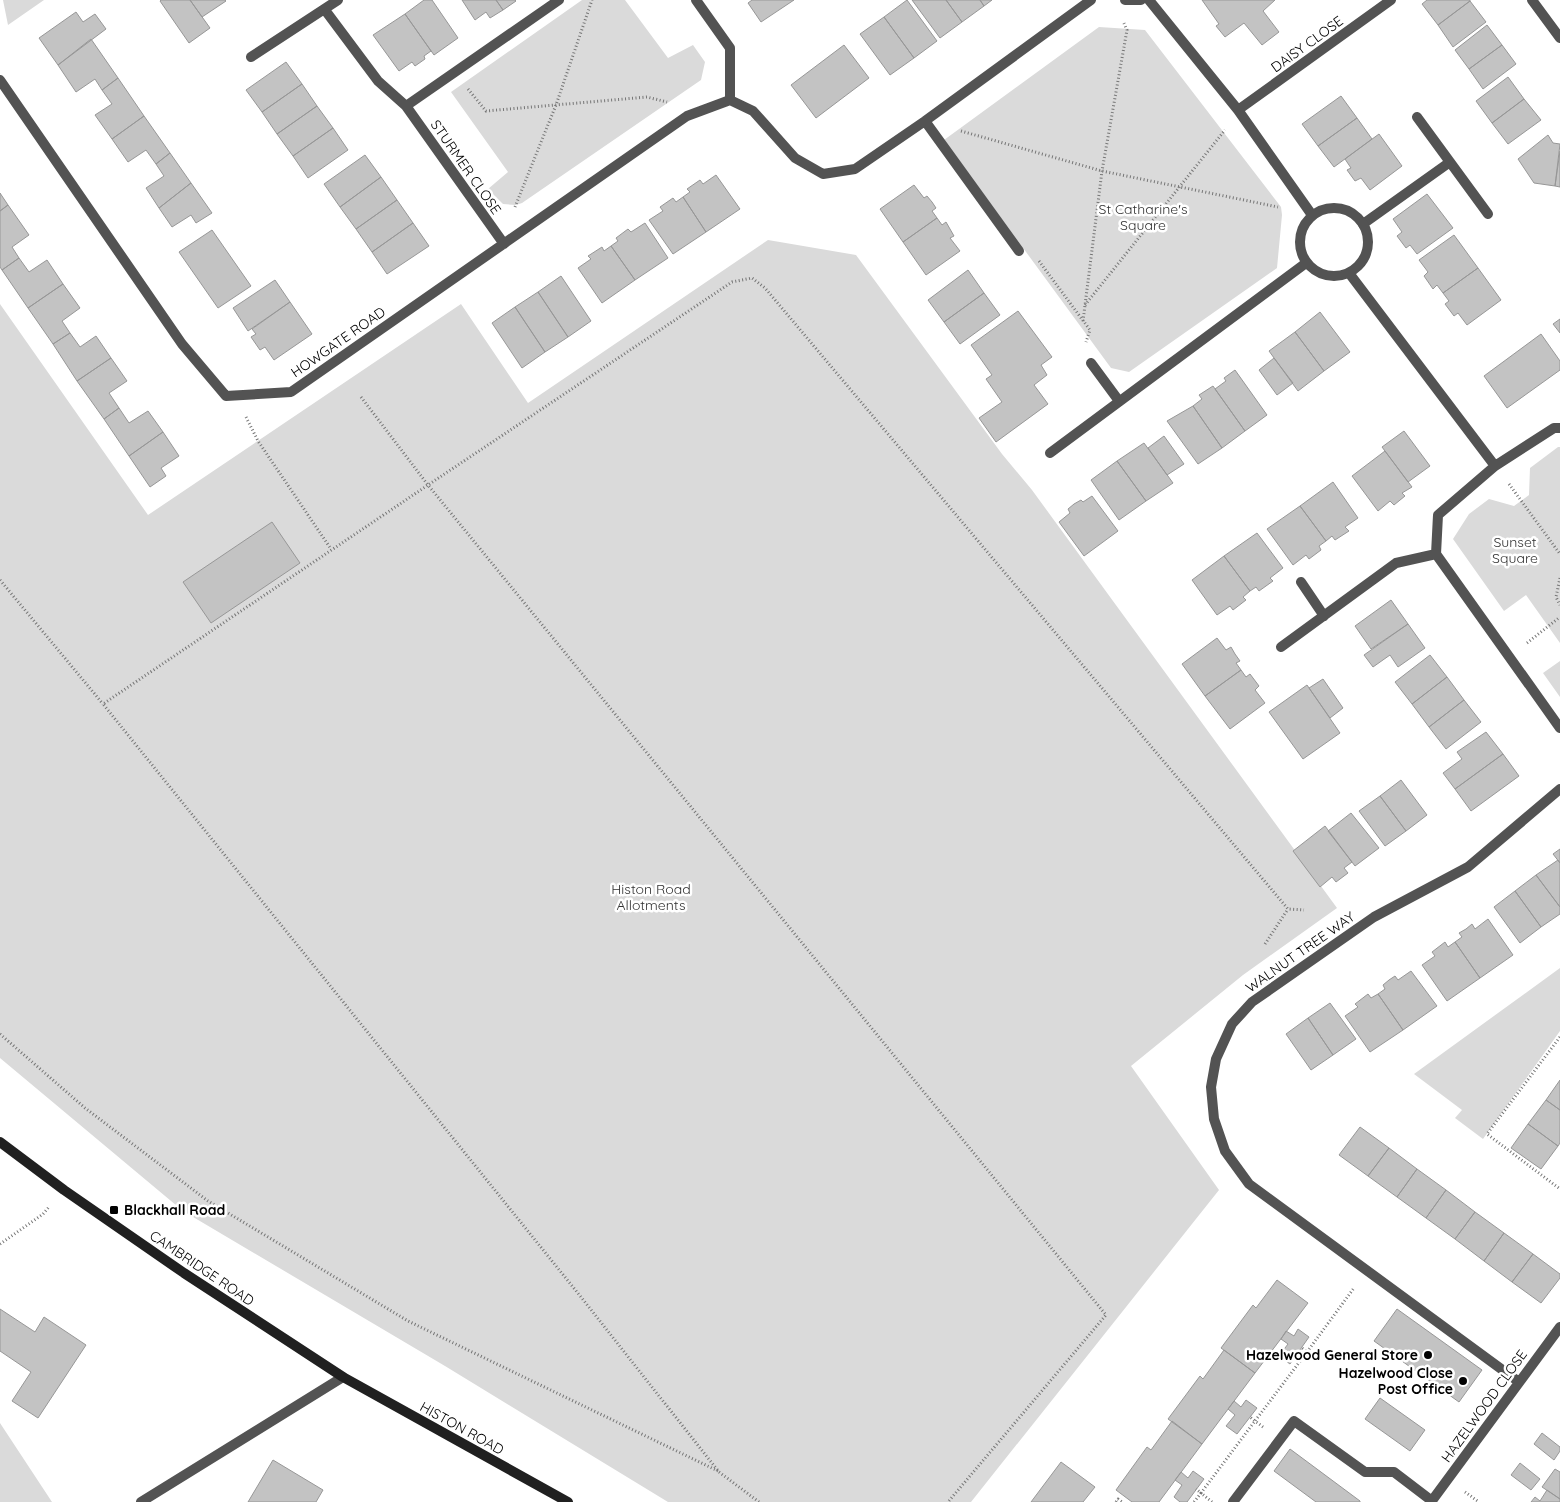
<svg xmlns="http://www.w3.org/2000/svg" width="1560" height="1502" font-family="Quicksand,sans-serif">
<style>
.green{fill:#dadada}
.building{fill:#c3c3c3;stroke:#979797}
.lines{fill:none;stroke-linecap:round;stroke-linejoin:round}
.path{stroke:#757575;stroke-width:3;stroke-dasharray:1 2.5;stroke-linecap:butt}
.service{stroke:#535353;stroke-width:10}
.minor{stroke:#535353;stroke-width:10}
.secondary{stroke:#202020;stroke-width:10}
.poi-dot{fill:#000;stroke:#fff;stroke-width:2}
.labels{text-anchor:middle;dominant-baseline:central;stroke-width:5;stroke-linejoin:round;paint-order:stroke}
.street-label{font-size:14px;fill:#000;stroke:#fff}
.park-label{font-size:14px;fill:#313131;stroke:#fff}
.poi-label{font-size:14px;font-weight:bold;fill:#000;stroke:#fff;text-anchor:end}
</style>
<rect width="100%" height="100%" fill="#fff"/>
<path class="green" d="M3,0H44L8,25Z
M582,0H625L668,58L693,45L705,62L701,80L522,203L516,205L503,204L488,189L508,172L451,92Z
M1099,27L1145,30L1281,207L1282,215L1277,268L1129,372L1111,368L944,140Z
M768,240L856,255L1002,454L1032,490L1337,908L1243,975L1131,1066L1219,1190L971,1502H668L445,1366L183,1211L0,1058V304L148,515L461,304L528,403Z
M1558,447H1560V643L1526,595L1504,611L1453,539L1469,514L1489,499L1514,506L1529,495L1530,468Z
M1560,661V697L1543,673Z
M1560,968V1031L1483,1139L1455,1118L1462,1110L1414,1074Z
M0,1423L52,1502H0Z"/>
<path class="building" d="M161,0H190L210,28L189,43L160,1Z
M190,0H225L226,1L202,17Z
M424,0H432L458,38L434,55L405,14Z
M462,0H496L503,10L490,18L486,12L475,20Z
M496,0H515L516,1L503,10Z
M752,0H794L761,22L748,3Z
M907,0L937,41L914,58L884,17Z
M912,0H946L962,22L940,38Z
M946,0H980L984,6L962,22Z
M980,0H992L984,6Z
M1202,0H1275L1263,11L1279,32L1262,45L1244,23L1225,37L1216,26L1219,24Z
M1427,0H1470V1L1438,25L1422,4Z
M1470,1L1486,22L1453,47L1438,25Z
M76,12L83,22L95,14L106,29L58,65L39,38Z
M405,14L431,51L424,56L425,59L415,66L412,62L399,71L373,35Z
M884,17L914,58L890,75L860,34Z
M1487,25L1502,45L1469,69L1455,50Z
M91,39L118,78L102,90L95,79L76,92L58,65Z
M844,45L869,78L816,118L791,85Z
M1502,45L1516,64L1483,89L1469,69Z
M286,62L302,84L262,112L246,90Z
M1508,77L1524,99L1492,123L1476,101Z
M118,78L144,116L112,139L95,115L112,104L102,90Z
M302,84L317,106L277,134L262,112Z
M1341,96L1357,118L1318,146L1302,124Z
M1524,99L1541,120L1508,144L1492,123Z
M317,106L333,128L293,156L277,134Z
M144,116L170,153L156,164L146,150L128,162L112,139Z
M1357,118L1372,139L1334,167L1318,146Z
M333,128L348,150L308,178L293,156Z
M1379,134L1402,166L1370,190L1361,178L1355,181L1347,170L1351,168L1345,159Z
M1548,135L1553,143L1560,144L1555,186L1534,183L1518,159Z
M1560,151V187L1555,186Z
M170,153L191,183L159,208L146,188L164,176L156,164Z
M365,155L381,177L340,207L324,184Z
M716,175L740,209L706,232L683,197L690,192L687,189L700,180L703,184Z
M381,177L397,200L356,229L340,207Z
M191,183L212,213L196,223L191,215L172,227L159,208Z
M914,185L924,198L927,196L932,202L936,208L932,211L937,218L903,242L880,209Z
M0,193L8,205L0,211Z
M1427,194L1453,228L1417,254L1410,245L1406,248L1397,236L1402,232L1393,219Z
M683,197L706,232L673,254L649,220L663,211L660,207L673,198L676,202Z
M397,200L413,223L372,252L356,229Z
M8,205L29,235L12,247L19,258L2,270L0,267V211Z
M937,218L942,225L946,222L954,236L950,238L960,251L926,275L903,242Z
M413,223L429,246L387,274L372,252Z
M645,223L668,258L635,280L611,246L618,241L616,238L628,229L631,232Z
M212,230L251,286L218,308L179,252Z
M1454,235L1478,268L1443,293L1437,285L1433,289L1424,276L1428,272L1419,260Z
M611,246L635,280L602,303L578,268L591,259L588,256L602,247L604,251Z
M19,258L29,272L47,260L63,284L28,308L2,270Z
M1478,268L1501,300L1467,325L1458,313L1454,316L1445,304L1449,301L1443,293Z
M968,270L984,293L944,322L928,300Z
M561,276L591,321L568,337L538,292Z
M275,280L290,302L248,331L233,308Z
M63,284L80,308L62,321L70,333L53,344L28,308Z
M538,292L568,337L545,352L515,307Z
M984,293L1000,315L960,344L944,322Z
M290,302L312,334L274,360L265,347L260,350L251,337L256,334L252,329Z
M515,307L545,352L522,368L492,323Z
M1018,311L1052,357L1041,365L1047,375L1034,385L1048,404L996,442L979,418L1002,402L986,379L992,375L971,345Z
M1320,312L1350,352L1324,371L1295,332Z
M1560,319V333L1553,324Z
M1295,332L1324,371L1298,391L1269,351Z
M70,333L80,347L96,336L111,358L77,381L53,344Z
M1541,334L1560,361V370L1507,408L1484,376Z
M111,358L127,381L109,393L119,408L104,419L77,381Z
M1274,358L1293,383L1277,395L1259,370Z
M1235,370L1267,415L1245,431L1215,389L1226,381L1224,378Z
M1213,386L1245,431L1222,448L1193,406L1202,399L1199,395Z
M1193,406L1222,448L1198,464L1167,421Z
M119,408L129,423L148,411L163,432L129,456L104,419Z
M1404,431L1430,466L1408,482L1382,447Z
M163,432L179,456L161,468L166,476L150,487L129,456Z
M1164,436L1184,464L1167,475L1148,448Z
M1144,443L1173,483L1146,501L1117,461Z
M1385,451L1412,487L1402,493L1405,496L1394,505L1390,501L1378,511L1352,476Z
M1117,461L1146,501L1119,520L1091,480Z
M1333,482L1358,518L1345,527L1349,531L1335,540L1332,536L1326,541L1300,506Z
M1092,496L1118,531L1084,556L1059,522L1070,513L1068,509L1074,504L1081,500L1083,502Z
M1300,506L1326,541L1319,546L1321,550L1309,559L1306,555L1293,565L1267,529Z
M272,522L300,563L211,623L183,582Z
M1257,533L1283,568L1270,578L1273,581L1259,591L1256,587L1250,591L1224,556Z
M1224,556L1250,591L1243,597L1246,600L1233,610L1230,606L1217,615L1192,580Z
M1391,600L1408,624L1371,649L1355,626Z
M1408,624L1425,648L1398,667L1390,655L1373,667L1364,655Z
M1217,638L1226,650L1231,647L1235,654L1240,661L1236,663L1241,670L1205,696L1182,664Z
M1430,655L1447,677L1412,704L1395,682Z
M1241,670L1246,677L1250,674L1259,686L1255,690L1265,703L1230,729L1205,696Z
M1447,677L1464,700L1429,727L1412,704Z
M1323,679L1343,708L1330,718L1309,688Z
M1307,685L1340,733L1303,759L1269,712Z
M1464,700L1481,722L1446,749L1429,727Z
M1486,732L1503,754L1455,789L1443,773L1462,759L1457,752Z
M1503,754L1519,776L1471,811L1455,789Z
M1401,780L1427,815L1406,831L1380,796Z
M1380,796L1406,831L1385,846L1359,811Z
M1351,813L1379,848L1355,866L1328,831Z
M1325,826L1352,862L1344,868L1348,873L1336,882L1332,877L1320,887L1293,851Z
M1560,849V863L1553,854Z
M1558,860L1560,863V907L1536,875Z
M1536,875L1560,907V914L1541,927L1515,891Z
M1515,891L1541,927L1520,943L1494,907Z
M1488,919L1513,955L1480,978L1455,942L1462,937L1459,933L1466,929L1472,924L1475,929Z
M1445,942L1448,947L1455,942L1480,978L1447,1001L1422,965L1435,956L1432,952Z
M1411,971L1437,1006L1403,1030L1378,994L1385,989L1383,985L1389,980L1395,976L1398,980Z
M1368,994L1371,998L1378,994L1403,1030L1370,1052L1345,1016L1358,1007L1355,1004Z
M1330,1003L1356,1039L1333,1055L1308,1018Z
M1308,1018L1333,1055L1311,1070L1286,1034Z
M1560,1080V1110L1546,1100Z
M1546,1100L1560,1110V1143L1558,1146L1528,1124Z
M1528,1124L1558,1146L1541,1169L1511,1148Z
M1360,1127L1389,1148L1368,1176L1339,1155Z
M1389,1148L1417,1169L1397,1197L1368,1176Z
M1417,1169L1446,1190L1426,1218L1397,1197Z
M1446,1190L1475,1212L1455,1239L1426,1218Z
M1475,1212L1504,1233L1484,1261L1455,1239Z
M1504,1233L1533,1254L1512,1282L1484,1261Z
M1533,1254L1560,1274V1278L1541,1303L1512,1282Z
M1277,1280L1308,1303L1255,1373L1221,1348L1253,1305L1256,1308Z
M0,1309L35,1332L44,1317L86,1345L38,1418L12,1401L31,1372L0,1351Z
M1397,1309L1482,1370L1459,1402L1374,1341Z
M1298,1329L1309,1337L1290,1364L1279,1356L1288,1344L1281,1339L1286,1331L1294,1336Z
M1224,1350L1255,1373L1202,1444L1168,1419L1200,1376L1203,1379Z
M1380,1398L1425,1430L1410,1451L1365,1419Z
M1246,1400L1257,1408L1237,1434L1226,1426L1235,1415L1228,1409L1234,1401L1241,1407Z
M1172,1421L1202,1444L1159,1502H1132L1116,1490L1147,1447L1151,1450Z
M1542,1433L1560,1447V1451L1554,1460L1534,1444Z
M1290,1449L1360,1501V1502H1316L1274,1471Z
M273,1460L323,1490L316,1502H248Z
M1061,1462L1095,1487L1083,1502H1031Z
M1520,1463L1540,1479L1531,1490L1511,1475Z
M1555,1469L1560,1472V1499L1542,1487Z
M1193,1471L1204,1479L1187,1502H1180L1174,1497L1182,1485L1175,1480L1181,1472L1188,1478Z
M1547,1490L1560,1499V1502H1531L1535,1497L1540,1501Z"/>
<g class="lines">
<path class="path" d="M468,89L486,111L647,97L667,102
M961,131L1102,171L1278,207
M515,207L556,105L592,0
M1039,261L1090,330L1086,342
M1085,305L1225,130
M1083,321L1102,171L1127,30L1123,21
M361,397L428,485L732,282L752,278L765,288L1288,909L1304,910
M246,417L258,441L331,549
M1509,484L1560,554
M1560,578L1556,597L1560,605
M0,580L103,704
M1527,643L1560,617
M1265,944L1288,909
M0,1034L85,1108L208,1201L408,1321L718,1471
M1560,1037L1487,1134L1560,1189
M0,1244L43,1214L49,1207
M1307,1352L1354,1288
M1263,1427L1255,1421L1307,1352L1302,1348
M1465,1492L1479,1502
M759,1502L719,1472L577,1292L103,704L428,485L1106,1315L948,1502
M1116,1502L1118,1499L1122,1502
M1194,1502L1201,1493L1196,1489
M1212,1502L1201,1493L1255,1421L1250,1417"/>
<path class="service" d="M1417,117L1488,214
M1363,224L1450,162
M141,1502L343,1377
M1233,1502L1294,1421L1365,1472H1394L1432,1501"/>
<path class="minor" d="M696,0L730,48V100
M1125,0H1141
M1149,0L1238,110L1312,215
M1532,0L1560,38
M325,10L378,81L406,106L504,244
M251,57L338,0
M0,80L182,344L226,396L291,392L687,116L730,100
M730,100L753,111L795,158L823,174L855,169L925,121L1091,0
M406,106L559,0
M1238,110L1391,0
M925,121L1019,251
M1300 242a34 34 0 1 1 68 0a34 34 0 1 1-68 0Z
M1349,273L1495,466
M1091,363L1119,401
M1560,428H1554L1495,466L1438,515L1436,554L1560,728
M1050,453L1306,263
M1301,582L1324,616
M1281,647L1396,563L1436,554
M1519,1382L1249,1184L1225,1151L1214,1119L1211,1087L1216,1059L1232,1024L1252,1002L1374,917L1468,867L1560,789
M1431,1502L1560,1327"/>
<path class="secondary" d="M0,1142L64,1190L184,1273L343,1377L568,1502"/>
</g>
<g class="poi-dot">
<rect x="109" y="1205" width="10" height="10" rx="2.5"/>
<circle cx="1428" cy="1355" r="5"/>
<circle cx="1463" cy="1381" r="5"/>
</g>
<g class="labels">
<g class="street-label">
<text transform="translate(1307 44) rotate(-36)">DAISY CLOSE</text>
<text transform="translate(466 167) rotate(55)">STURMER CLOSE</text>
<text transform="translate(338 342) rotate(-35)">HOWGATE ROAD</text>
<text transform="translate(1300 952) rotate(-35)">WALNUT TREE WAY</text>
<text transform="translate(202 1268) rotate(34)">CAMBRIDGE ROAD</text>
<text transform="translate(1484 1406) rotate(-54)">HAZELWOOD CLOSE</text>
<text transform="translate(462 1428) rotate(29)">HISTON ROAD</text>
</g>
<g class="park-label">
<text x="1143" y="209">St Catharine's<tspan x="1143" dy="16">Square</tspan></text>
<text x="1515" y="542">Sunset<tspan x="1515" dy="16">Square</tspan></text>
<text x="651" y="889">Histon Road<tspan x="651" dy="16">Allotments</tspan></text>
</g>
<g class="poi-label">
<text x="124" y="1210" text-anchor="start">Blackhall Road</text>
<text x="1418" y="1355">Hazelwood General Store</text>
<text x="1453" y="1373">Hazelwood Close<tspan x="1453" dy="16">Post Office</tspan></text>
</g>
</g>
</svg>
